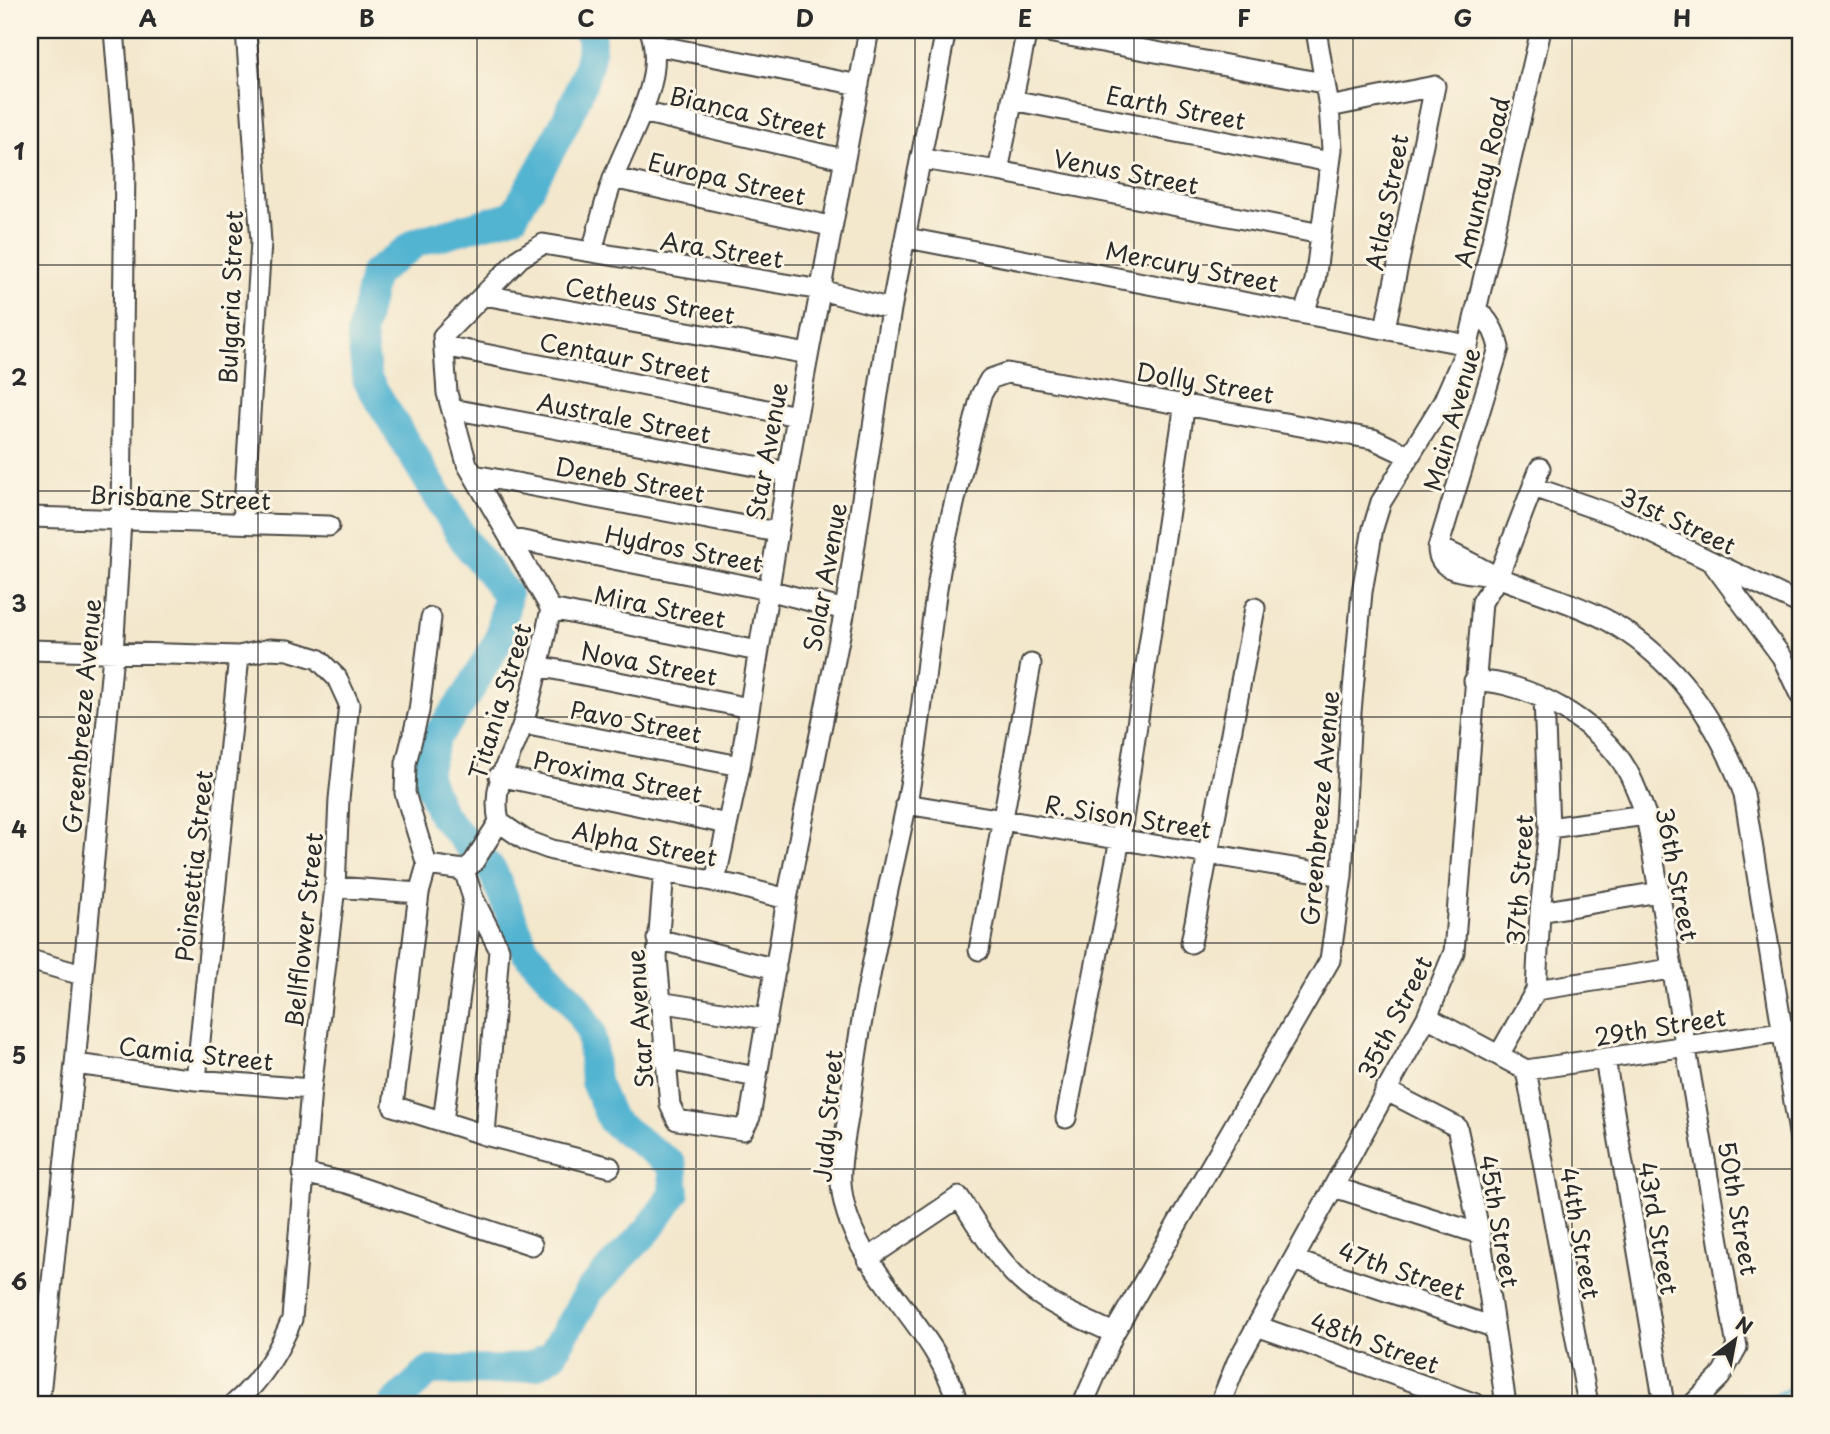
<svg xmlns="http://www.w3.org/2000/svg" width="1830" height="1434" font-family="'Playpen Sans',sans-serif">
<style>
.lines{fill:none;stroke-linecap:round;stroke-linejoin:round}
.stream{stroke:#53b4d1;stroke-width:5}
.river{stroke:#53b4d1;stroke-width:30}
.minor-casing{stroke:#494743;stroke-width:23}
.minor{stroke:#fff;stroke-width:19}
.grid{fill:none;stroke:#2b2b2b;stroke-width:2;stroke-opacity:0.55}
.labels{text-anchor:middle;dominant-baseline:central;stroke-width:6;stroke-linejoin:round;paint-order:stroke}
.street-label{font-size:24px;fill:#2b2b2b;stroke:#fcf5e5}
.neatline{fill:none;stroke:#2b2b2b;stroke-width:2.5}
.grid-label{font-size:23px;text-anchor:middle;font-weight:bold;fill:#2b2b2b}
</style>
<rect width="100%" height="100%" fill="#fcf5e5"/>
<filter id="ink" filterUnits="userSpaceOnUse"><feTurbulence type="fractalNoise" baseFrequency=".0143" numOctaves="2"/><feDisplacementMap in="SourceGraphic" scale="14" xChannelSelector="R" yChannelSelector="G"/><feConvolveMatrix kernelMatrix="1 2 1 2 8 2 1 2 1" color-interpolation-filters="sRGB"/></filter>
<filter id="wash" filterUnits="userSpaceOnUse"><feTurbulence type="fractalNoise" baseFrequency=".00686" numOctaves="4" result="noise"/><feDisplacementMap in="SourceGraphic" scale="28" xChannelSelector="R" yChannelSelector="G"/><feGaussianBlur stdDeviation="1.57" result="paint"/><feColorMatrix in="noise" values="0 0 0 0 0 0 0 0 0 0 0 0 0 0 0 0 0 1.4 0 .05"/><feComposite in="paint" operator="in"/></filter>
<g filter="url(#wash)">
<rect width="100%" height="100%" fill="#f3e7cc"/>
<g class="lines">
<path class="stream" d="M1760,1404L1800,1384"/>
<path class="river" d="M394,1404L429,1371L501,1370L535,1365L552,1355L590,1290L649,1229L675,1192L672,1165L612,1121L595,1082L591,1032L573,1002L525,950L493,872L442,815L425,774L436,737L467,695L500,638L507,594L466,543L367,379L361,334L374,274L417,242L514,215C533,180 607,64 588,30"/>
</g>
</g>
<g filter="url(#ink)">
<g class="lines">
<defs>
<path id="minor" d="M1037,30L1323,83
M655,45L859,85
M1012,100L1330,162
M1329,107L1435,86L1385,328
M642,112L843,159
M922,159L998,171L1321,234
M998,171L1027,30
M613,178L830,226
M907,238L1468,345
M592,252C599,226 605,199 615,174C632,129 667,79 650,30
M484,295L808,354
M1476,309C1489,320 1495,331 1499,348L1438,548C1438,573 1467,572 1486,575
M1304,312L1315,281L1332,149L1329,107L1316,30
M444,346L797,416
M452,409L787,472
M474,475L777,532
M1533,487L1619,517L1800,604
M30,517L329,526
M243,523L261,242L246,30
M513,539L768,590L845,610
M1438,548C1461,555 1479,569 1500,578C1535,592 1572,602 1605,619C1675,657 1718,721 1744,794L1800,1139
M1714,565L1782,657L1800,695
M551,609L758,651
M431,618L419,711L406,763L405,793L427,865L464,870L473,863L499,822
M30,650L239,656L270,649L288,650L318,659L337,678L349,704L339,799L335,887L311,1089L292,1319C279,1352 261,1381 234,1404
M538,666L749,708
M1474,681C1527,680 1601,723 1627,770C1635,784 1640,800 1646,815L1737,1347L1720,1377L1693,1404
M523,724L740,766
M499,776L727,824
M906,804L1342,876
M499,822C490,779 513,758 524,720C535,683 543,646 551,609L467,464L447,393L443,336L520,258L543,244L821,290L891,309
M499,822L525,840L552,850L737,886L787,899
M1549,828L1646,815
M427,865L419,893L393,1106L485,1135L610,1167
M464,870L473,898L499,949L485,1135
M664,871L657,958L670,1105L677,1120L743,1130L750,1117L787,899L845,610L891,309L946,30
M715,882L740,766L797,416L869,30
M335,887L419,893
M1540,912L1659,892
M657,939L776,969
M1191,943L1255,608
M979,950L1031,664
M30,960L82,975
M1536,990L1671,969
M659,1002L766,1019
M1427,1017L1526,1070
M1499,1055L1536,990L1540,912L1549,828L1544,699
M664,1059L756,1077
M1605,1059L1664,1404
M75,1064L196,1080L311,1089
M1526,1070L1588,1404
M1526,1070L1800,1029
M196,1080L239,656
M1385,1090L1457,1127L1480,1234L1506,1404
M1066,1118L1120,839L1185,403
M443,1121L473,898
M303,1173L347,1183L532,1245
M1334,1187L1480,1234
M867,1259L959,1197C979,1228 999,1263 1028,1287C1053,1307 1085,1320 1114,1333
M1294,1260L1493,1327
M1257,1326L1476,1404
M39,1404L75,1064L113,654L121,520L125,163L114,30
M958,1404C935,1320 847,1268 841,1183C839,1158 847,1129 850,1104C861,1003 885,906 906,807C922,729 926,649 940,571C950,512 967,453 981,395L990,379L1007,373L1373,439L1409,456
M1083,1404L1114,1333L1330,960L1342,876L1351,712L1362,592L1373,528L1381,502L1443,402L1468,345L1541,30
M1220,1404L1237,1362L1427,1017L1454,952L1482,602L1498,577L1540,468"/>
</defs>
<use href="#minor" class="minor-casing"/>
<use href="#minor" class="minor"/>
</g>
</g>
<path class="grid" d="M258,30V1404M477,30V1404M696,30V1404M915,30V1404M1134,30V1404M1353,30V1404M1572,30V1404M30,265H1800M30,491H1800M30,717H1800M30,943H1800M30,1169H1800"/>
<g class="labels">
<g class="street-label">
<text transform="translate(1176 107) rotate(11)">Earth Street</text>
<text transform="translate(748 112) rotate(13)">Bianca Street</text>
<text transform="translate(1126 171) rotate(11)">Venus Street</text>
<text transform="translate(727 178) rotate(13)">Europa Street</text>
<text transform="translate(1481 182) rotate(-77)">Amuntay Road</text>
<text transform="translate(1386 202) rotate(-79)">Atlas Street</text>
<text transform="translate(722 249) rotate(9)">Ara Street</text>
<text transform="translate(1192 266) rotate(11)">Mercury Street</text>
<text transform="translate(230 297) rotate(-88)">Bulgaria Street</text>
<text transform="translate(650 300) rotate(10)">Cetheus Street</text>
<text transform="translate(625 357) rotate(11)">Centaur Street</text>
<text transform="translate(1205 382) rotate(10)">Dolly Street</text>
<text transform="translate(624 417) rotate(11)">Australe Street</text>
<text transform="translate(1451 419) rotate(-74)">Main Avenue</text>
<text transform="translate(766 451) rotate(-80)">Star Avenue</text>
<text transform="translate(630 479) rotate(11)">Deneb Street</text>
<text transform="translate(180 497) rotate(2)">Brisbane Street</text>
<text transform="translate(1678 520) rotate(25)">31st Street</text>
<text transform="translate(684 548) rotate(11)">Hydros Street</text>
<text transform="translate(824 577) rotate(-80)">Solar Avenue</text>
<text transform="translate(660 606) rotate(11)">Mira Street</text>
<text transform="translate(649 663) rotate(11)">Nova Street</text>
<text transform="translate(499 701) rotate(-73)">Titania Street</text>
<text transform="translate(81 716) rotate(-85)">Greenbreeze Avenue</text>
<text transform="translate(636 721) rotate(11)">Pavo Street</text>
<text transform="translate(618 776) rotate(12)">Proxima Street</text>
<text transform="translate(1319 808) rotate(-85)">Greenbreeze Avenue</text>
<text transform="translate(1128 816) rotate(9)">R. Sison Street</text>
<text transform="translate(645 843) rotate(11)">Alpha Street</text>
<text transform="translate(193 866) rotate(-84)">Poinsettia Street</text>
<text transform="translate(1678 874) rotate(79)">36th Street</text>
<text transform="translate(1519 880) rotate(-86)">37th Street</text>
<text transform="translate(303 930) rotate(-84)">Bellflower Street</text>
<text transform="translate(1394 1017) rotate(-63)">35th Street</text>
<text transform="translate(639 1019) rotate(-94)">Star Avenue</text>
<text transform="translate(1660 1026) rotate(-9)">29th Street</text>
<text transform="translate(196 1053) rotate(6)">Camia Street</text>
<text transform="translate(827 1116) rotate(-85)">Judy Street</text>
<text transform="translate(1739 1208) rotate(80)">50th Street</text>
<text transform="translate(1500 1221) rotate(80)">45th Street</text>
<text transform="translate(1659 1228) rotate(80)">43rd Street</text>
<text transform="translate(1581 1233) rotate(80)">44th Street</text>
<text transform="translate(1402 1270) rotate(19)">47th Street</text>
<text transform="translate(1375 1342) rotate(20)">48th Street</text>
</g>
</g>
<rect width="1830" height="1434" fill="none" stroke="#fcf5e5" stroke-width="77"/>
<g transform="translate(1735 1340) rotate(32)" stroke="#fcf5e5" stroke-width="5" paint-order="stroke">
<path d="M0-5L12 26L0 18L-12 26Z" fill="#2b2b2b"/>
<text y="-10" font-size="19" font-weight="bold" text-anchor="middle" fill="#2b2b2b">N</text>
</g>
<rect x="38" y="38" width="1754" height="1358" class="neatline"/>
<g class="grid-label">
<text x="148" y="27">A</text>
<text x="367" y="27">B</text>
<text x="586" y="27">C</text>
<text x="805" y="27">D</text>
<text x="1025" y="27">E</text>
<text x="1244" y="27">F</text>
<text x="1463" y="27">G</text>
<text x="1682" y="27">H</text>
<text x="19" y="160">1</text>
<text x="19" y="386">2</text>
<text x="19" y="612">3</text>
<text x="19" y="838">4</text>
<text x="19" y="1064">5</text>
<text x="19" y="1290">6</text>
</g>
</svg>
